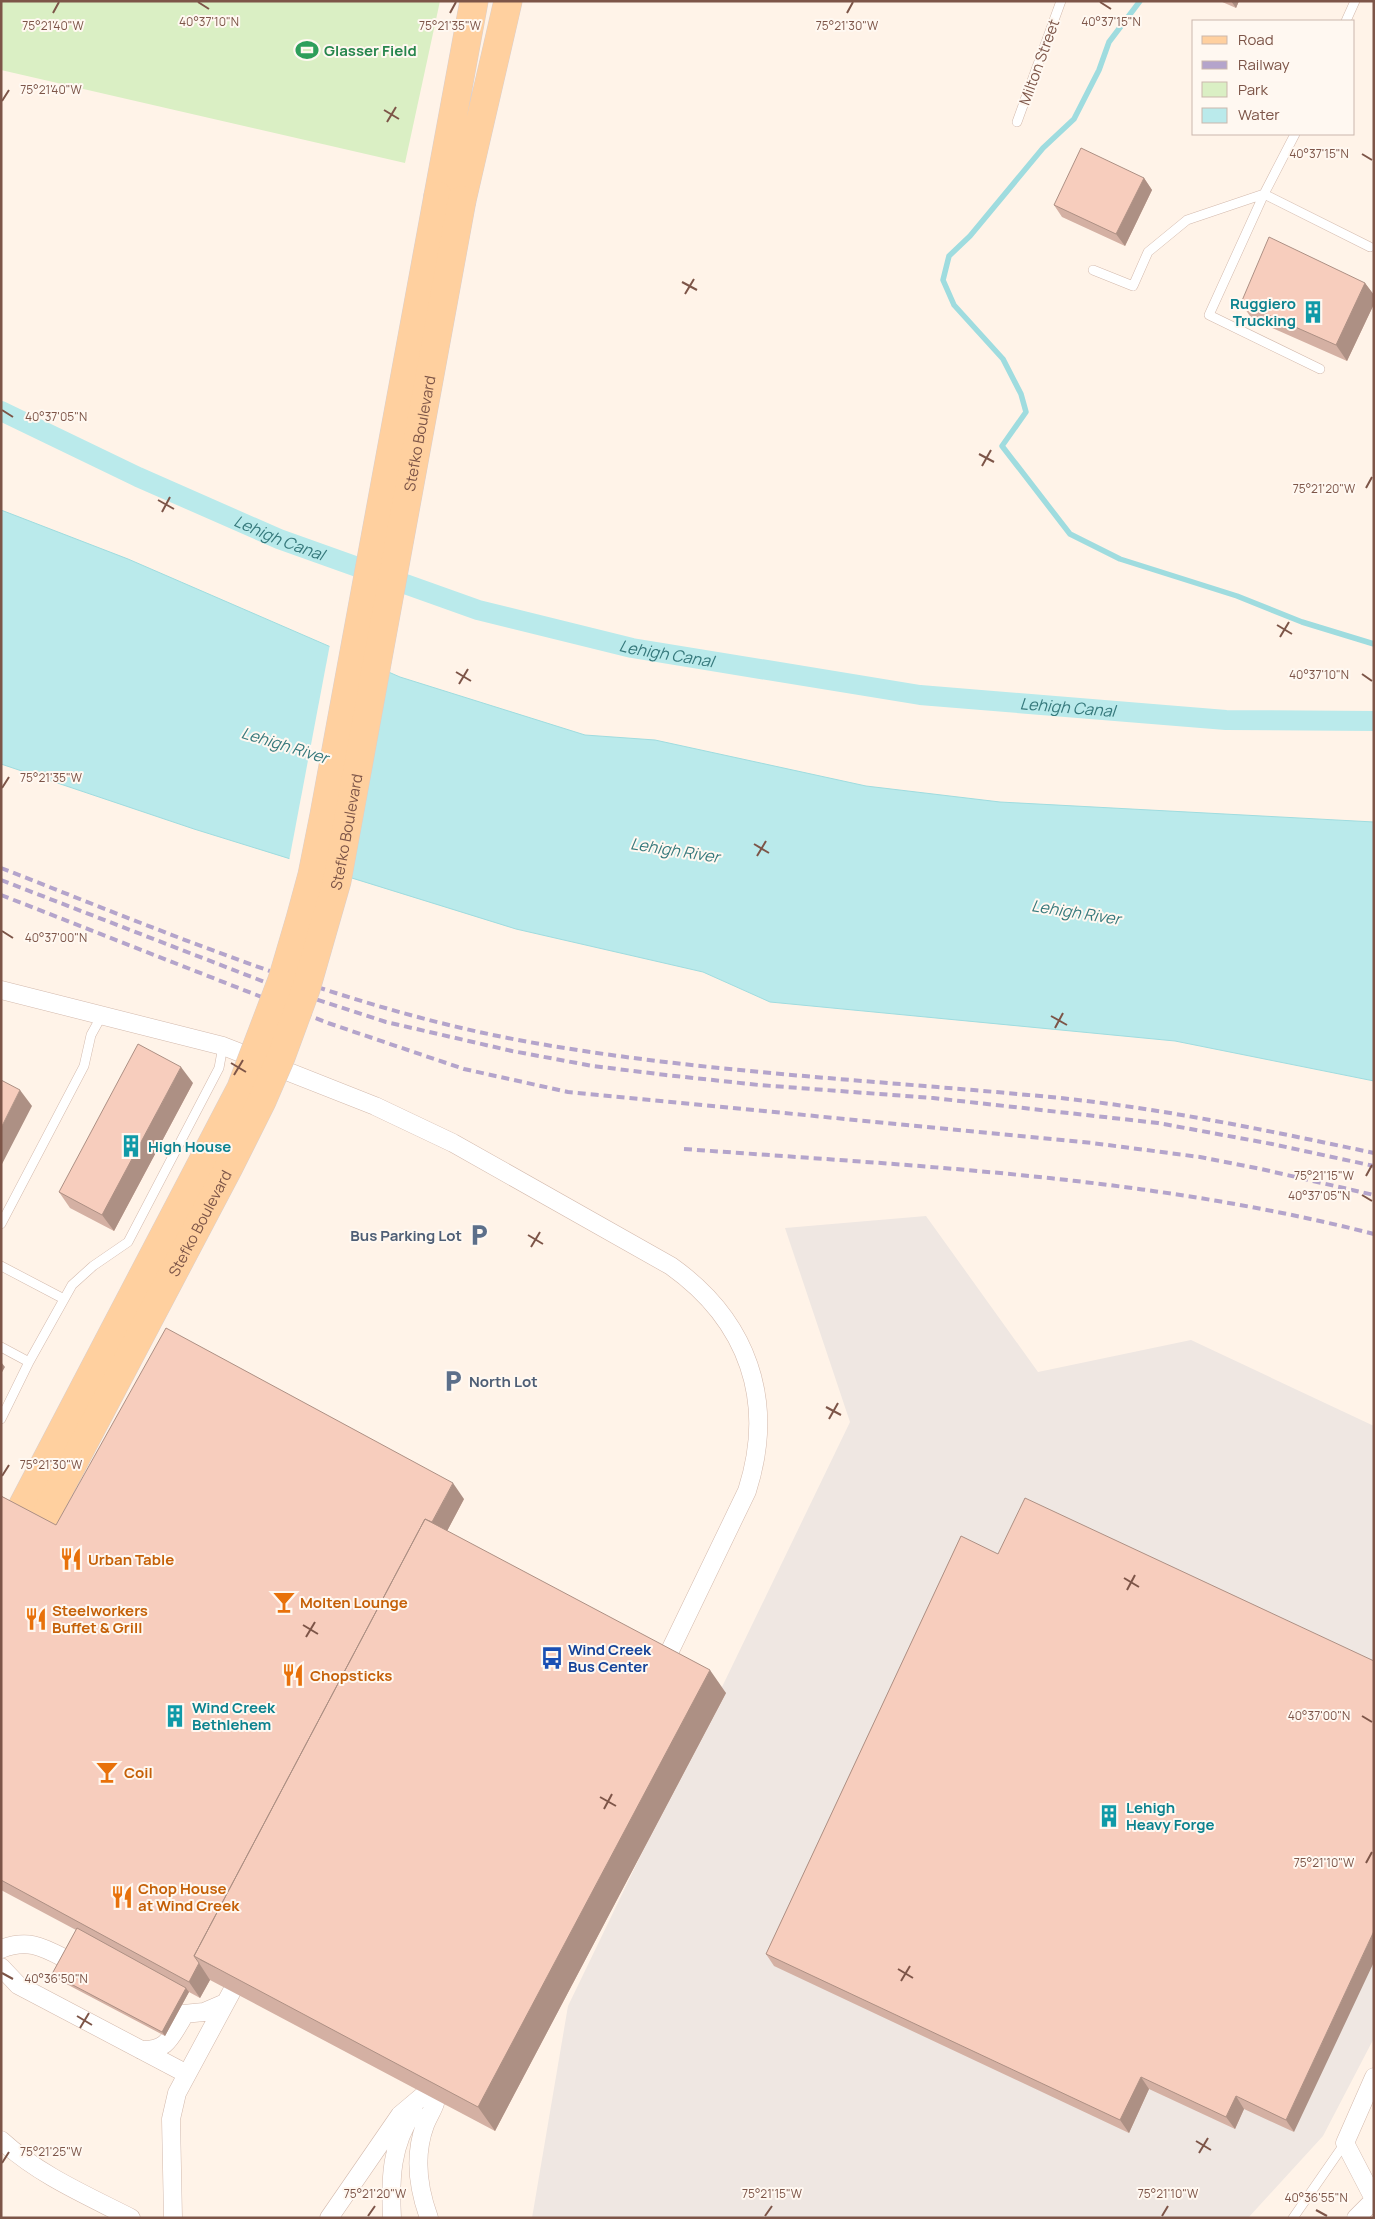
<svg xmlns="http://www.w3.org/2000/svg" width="1375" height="2219" font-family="Manrope,sans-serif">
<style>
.industrial{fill:#efe7e2}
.green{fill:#daefc4}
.water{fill:#baeaeb;stroke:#9fdcdf}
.pier{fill:#fff3e8}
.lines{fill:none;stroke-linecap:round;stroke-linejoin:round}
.stream{stroke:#9fdcdf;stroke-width:5.5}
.canal{stroke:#baeaeb;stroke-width:20}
.lane-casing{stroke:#d3b9ac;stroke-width:10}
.street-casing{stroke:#d3b9ac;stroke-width:19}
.primary-casing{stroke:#dbcfcc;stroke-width:29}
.lane{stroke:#fff;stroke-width:9}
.street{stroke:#fff;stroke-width:18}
.primary{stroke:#ffd09f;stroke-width:28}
.rail{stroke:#b4a4cb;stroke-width:4;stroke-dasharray:8 5;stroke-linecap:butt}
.primary-bridge-casing{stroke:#dbcfcc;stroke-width:29;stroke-linecap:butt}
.primary-bridge{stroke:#ffd09f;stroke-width:28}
.wall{fill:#d4b0a3}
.shaded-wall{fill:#ad9084}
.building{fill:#f7cdbd;stroke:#ad9084}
.ticks{fill:none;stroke:#7d5548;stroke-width:2}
.labels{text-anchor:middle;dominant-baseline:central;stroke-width:4;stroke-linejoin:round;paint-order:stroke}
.leisure-label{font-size:15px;font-weight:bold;fill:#27864d;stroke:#fff8f1;text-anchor:start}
.street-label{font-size:15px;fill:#7d5548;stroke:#fff8f1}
.culture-label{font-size:15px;font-weight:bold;fill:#0d838f;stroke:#fff8f1;text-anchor:start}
.service-label{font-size:15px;font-weight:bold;fill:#4e5e75;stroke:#fff8f1;text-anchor:end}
.food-label{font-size:15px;font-weight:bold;fill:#c56008;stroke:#fff8f1;text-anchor:start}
.transit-label{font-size:15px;font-weight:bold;fill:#164399;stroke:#fff8f1;text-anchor:start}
.water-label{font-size:16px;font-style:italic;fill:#36797c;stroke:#fff8f1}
.ticks-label{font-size:12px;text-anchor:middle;fill:#7d5548;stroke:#fff8f1;stroke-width:4;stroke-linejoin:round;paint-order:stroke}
</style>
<rect width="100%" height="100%" fill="#fff3e8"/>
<path class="industrial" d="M926,1216L1038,1372L1191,1340L1374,1426V2038L1323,2136L1248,2218H532L568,2006L850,1422L785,1228Z"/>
<path class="green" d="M1,1H440L405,163L1,70Z"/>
<path class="water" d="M1,510L128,559L400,677L585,735L655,740L866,786L1000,802L1374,822V1081L1175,1041L770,1002L703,972L516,929L194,829L1,764Z"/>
<path class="pier" d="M330,644L390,670L351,880L289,861Z"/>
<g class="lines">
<path class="stream" d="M1140,1L1109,42L1099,70L1074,119L1043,148L970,236L949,256L943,280L954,305L1003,359L1021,394L1026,412L1002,446L1070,534L1120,559L1237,596L1302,622L1374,644"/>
<path class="canal" id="s1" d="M1,411L138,477L279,539L478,610L632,648L920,695L1226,720L1374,721"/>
<defs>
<path id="lane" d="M1346,21L1355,1
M1017,122L1061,1
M1295,134L1264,194L1209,315L1320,369
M1093,270L1133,286L1148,252L1187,220L1264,194L1370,247
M1,1224L84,1066L91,1035L102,1015
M1,1266L64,1299
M1,1347L29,1362
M1,1419L29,1362L72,1285L93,1266L128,1242L219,1068L223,1046
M1293,2218L1345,2143"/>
<path id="street" d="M1,990L223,1046L375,1106L453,1143L671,1266C748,1321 776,1401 747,1491L665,1661
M1,1949C27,1939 41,1946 64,1958
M1,1967L18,1985L187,2074
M173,2015L204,2012L225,2003
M141,2050C166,2051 170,2039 182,2019
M1374,2077L1345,2143L1374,2199
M1,2140C39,2175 86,2195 131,2218
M173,2218L171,2119L177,2093L232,1991
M329,2218L400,2115L425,2094L436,2088C438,2105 431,2110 425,2125C414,2155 418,2188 429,2218
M392,2218C390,2179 391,2144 414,2111
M1356,2218L1374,2200"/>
<path id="primary" d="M438,196L474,1
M462,200L508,1"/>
</defs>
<use href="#lane" class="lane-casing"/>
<use href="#street" class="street-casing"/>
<use href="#primary" class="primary-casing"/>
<use href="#lane" class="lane"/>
<use href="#street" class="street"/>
<use href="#primary" class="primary"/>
<path class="rail" d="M1,868C170,934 339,1006 518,1040C697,1073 879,1080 1060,1098C1166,1109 1270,1131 1374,1153
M1,880L275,986L386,1022L512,1051L593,1066L666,1075L759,1085L933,1098L1158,1123L1272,1144L1374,1166
M1,895L328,1023L464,1069L568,1092L1092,1143L1200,1157L1261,1169L1374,1195
M684,1149C915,1166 1148,1176 1374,1234"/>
<defs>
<g id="primary-bridge">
<path d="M1,1547L241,1088L282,980L300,919L312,875L324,815L438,196"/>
<path id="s2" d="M1,1600L229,1167L262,1101L281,1057L306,989L337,881L462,200"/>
</g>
</defs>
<use href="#primary-bridge" class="primary-bridge-casing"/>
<use href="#primary-bridge" class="primary-bridge"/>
</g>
<path class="wall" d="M1220,1H1239L1236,8Z
M1144,178L1152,190L1125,246L1062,217L1054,205Z
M1365,283L1374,295V304L1347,361L1252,319L1241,303Z
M193,1083L114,1231L70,1208L59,1192Z
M1,1496L56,1525L464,1499L447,1531L726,1693L495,2131L210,1980L200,1998L189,1992L165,2036L55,1978L52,1974L76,1930L1,1890Z
M961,1536L1294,2132L1244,2109L1235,2129L1149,2089L1129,2133L774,1966L766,1954Z"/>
<path class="shaded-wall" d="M1231,1H1239L1236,8Z
M1144,178L1152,190L1125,246L1116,234Z
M1365,283L1374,295V304L1347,361L1336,345Z
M181,1067L193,1083L114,1231L102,1215Z
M20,1090L32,1106L1,1166V1128Z
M1,1362L5,1367L1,1374Z
M453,1483L464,1499L216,1968L200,1960Z
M710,1670L726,1693L495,2131L478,2107Z
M1374,1931V1962L1294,2132L1286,2120Z
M199,1963L210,1980L200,1998L189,1982Z
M186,1988L189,1992L165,2036L162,2032Z
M1141,2077L1149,2089L1129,2133L1120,2120Z
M1236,2096L1244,2109L1235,2129L1226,2117Z"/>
<path class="building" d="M1081,148L1144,178L1116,234L1054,205Z
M1269,237L1365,283L1336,345L1241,303Z
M138,1044L181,1067L102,1215L59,1192Z
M1,1080L20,1090L1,1128Z
M166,1328L453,1483L432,1522L425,1519L194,1956L199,1963L189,1982L1,1880V1496L56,1525Z
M1025,1498L1374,1661V1931L1286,2120L1236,2096L1226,2117L1141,2077L1120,2120L766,1954L961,1536L998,1554Z
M425,1519L710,1670L478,2107L194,1956Z
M77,1928L186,1988L162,2032L52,1974Z"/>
<path class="ticks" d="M198,2L209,9M1100,2L1111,9M53,13L59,2M450,13L456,2M847,13L853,2M2,101L9,90M384,110L399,119M387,122L396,107M1362,154L1372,160M682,282L697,290M685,294L694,279M2,410L13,417M979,454L994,462M982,466L991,450M1366,488L1372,477M158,500L174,509M162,512L170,497M1277,625L1292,634M1280,637L1289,622M456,672L471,681M1362,674L1372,681M459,684L468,669M2,788L9,777M754,844L769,853M757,856L766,841M2,931L13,938M1051,1016L1067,1025M1055,1028L1063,1013M231,1063L246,1072M234,1075L243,1060M1366,1176L1372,1165M1362,1195L1372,1201M528,1235L543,1244M531,1247L540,1232M826,1407L841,1415M829,1419L838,1403M2,1476L9,1465M1124,1578L1139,1587M1127,1590L1135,1575M303,1625L318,1634M306,1637L315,1622M1362,1716L1372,1722M600,1797L616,1806M604,1809L612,1794M1366,1863L1372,1852M898,1969L913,1978M2,1973L13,1979M901,1981L910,1966M77,2016L92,2025M80,2028L89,2013M1196,2141L1211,2150M1199,2153L1208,2138M2,2163L9,2152M1316,2210L1327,2216M368,2216L375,2206M765,2216L772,2206M1162,2216L1168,2206"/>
<defs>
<symbol id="stadium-bare" viewBox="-9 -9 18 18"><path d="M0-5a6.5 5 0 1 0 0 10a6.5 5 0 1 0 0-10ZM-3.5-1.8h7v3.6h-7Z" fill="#2e9e5b" stroke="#fff8f1" stroke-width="2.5" paint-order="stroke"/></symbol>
<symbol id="building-bare" viewBox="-9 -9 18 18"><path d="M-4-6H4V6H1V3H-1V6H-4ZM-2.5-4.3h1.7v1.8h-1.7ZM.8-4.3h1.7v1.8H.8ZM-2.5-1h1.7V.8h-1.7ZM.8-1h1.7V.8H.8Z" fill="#0f9aa8" stroke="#fff8f1" stroke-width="2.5" paint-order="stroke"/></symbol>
<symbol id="parking-bare" viewBox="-9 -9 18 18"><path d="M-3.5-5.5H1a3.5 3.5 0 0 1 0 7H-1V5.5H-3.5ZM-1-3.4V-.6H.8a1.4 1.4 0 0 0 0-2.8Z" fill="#5c6f8a" stroke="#fff8f1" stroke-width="2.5" paint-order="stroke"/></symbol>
<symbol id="restaurant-bare" viewBox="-9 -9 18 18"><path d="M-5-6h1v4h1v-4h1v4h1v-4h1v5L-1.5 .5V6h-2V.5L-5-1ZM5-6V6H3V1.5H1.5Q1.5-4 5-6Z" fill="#e8710a" stroke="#fff8f1" stroke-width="2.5" paint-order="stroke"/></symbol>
<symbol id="bar-bare" viewBox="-9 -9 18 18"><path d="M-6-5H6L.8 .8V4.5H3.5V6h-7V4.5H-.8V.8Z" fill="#e8710a" stroke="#fff8f1" stroke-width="2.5" paint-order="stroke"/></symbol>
<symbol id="bus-bare" viewBox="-9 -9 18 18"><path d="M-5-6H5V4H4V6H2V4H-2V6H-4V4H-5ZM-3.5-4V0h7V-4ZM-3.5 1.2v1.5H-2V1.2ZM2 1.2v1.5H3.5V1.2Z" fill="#1a4fb4" stroke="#fff8f1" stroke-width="2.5" paint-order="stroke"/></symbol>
</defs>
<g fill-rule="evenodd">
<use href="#stadium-bare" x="291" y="34" width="32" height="32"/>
<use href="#building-bare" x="1297" y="296" width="32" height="32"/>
<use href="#building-bare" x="115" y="1130" width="32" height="32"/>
<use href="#parking-bare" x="463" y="1219" width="32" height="32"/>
<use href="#parking-bare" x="437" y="1365" width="32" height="32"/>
<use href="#restaurant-bare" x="55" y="1543" width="32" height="32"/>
<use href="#bar-bare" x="268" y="1586" width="32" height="32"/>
<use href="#restaurant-bare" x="20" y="1603" width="32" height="32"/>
<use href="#bus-bare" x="536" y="1642" width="32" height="32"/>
<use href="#restaurant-bare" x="277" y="1659" width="32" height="32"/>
<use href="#building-bare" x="159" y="1700" width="32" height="32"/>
<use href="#bar-bare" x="91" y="1756" width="32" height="32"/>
<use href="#building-bare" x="1093" y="1800" width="32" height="32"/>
<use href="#restaurant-bare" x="106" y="1881" width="32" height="32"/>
</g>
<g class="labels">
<g class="leisure-label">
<text x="324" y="50">Glasser Field</text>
</g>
<g class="street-label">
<text transform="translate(1039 62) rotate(-70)">Milton Street</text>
<text stroke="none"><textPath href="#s2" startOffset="1251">Stefko Boulevard</textPath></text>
<text stroke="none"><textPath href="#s2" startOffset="846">Stefko Boulevard</textPath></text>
<text stroke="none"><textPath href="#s2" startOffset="426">Stefko Boulevard</textPath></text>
</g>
<g class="culture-label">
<text x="1296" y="303" text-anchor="end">Ruggiero<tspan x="1296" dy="17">Trucking</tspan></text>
<text x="148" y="1146">High House</text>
<text x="192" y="1707">Wind Creek<tspan x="192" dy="17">Bethlehem</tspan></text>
<text x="1126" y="1807">Lehigh<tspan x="1126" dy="17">Heavy Forge</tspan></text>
</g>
<g class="service-label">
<text x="462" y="1235">Bus Parking Lot</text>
<text x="469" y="1381" text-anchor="start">North Lot</text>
</g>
<g class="food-label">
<text x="88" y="1559">Urban Table</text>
<text x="300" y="1602">Molten Lounge</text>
<text x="52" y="1610">Steelworkers<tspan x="52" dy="17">Buffet &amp; Grill</tspan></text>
<text x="310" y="1675">Chopsticks</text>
<text x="124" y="1772">Coil</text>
<text x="138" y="1888">Chop House<tspan x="138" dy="17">at Wind Creek</tspan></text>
</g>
<g class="transit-label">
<text x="568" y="1649">Wind Creek<tspan x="568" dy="17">Bus Center</tspan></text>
</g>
<g class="water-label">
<text stroke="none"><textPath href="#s1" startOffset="306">Lehigh Canal</textPath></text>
<text stroke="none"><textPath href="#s1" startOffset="711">Lehigh Canal</textPath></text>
<text stroke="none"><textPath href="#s1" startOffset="1116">Lehigh Canal</textPath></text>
<text transform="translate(285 745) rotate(17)">Lehigh River</text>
<text transform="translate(675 850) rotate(9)">Lehigh River</text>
<text transform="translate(1076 912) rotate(9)">Lehigh River</text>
</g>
</g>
<g class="ticks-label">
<text x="209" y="26">40°37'10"N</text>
<text x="1111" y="26">40°37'15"N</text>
<text x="53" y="30">75°21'40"W</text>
<text x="450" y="30">75°21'35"W</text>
<text x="847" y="30">75°21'30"W</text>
<text x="51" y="94">75°21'40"W</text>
<text x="1319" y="158">40°37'15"N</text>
<text x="56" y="421">40°37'05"N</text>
<text x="1324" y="493">75°21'20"W</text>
<text x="1319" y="679">40°37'10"N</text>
<text x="51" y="782">75°21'35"W</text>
<text x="56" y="942">40°37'00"N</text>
<text x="1324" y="1180">75°21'15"W</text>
<text x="1319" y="1200">40°37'05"N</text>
<text x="51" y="1469">75°21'30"W</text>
<text x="1319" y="1720">40°37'00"N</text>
<text x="1324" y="1867">75°21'10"W</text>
<text x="56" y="1983">40°36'50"N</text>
<text x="51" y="2156">75°21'25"W</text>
<text x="375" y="2198">75°21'20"W</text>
<text x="772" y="2198">75°21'15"W</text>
<text x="1168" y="2198">75°21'10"W</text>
<text x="1316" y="2202">40°36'55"N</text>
</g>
<rect width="1375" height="2219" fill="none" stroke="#7d5548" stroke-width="5"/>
<rect x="1192" y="20" width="162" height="115" fill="#fff8f1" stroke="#cbb7ad"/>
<rect x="1202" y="36" width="25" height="8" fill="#ffd09f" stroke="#cbb7ad"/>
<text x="1238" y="45" font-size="15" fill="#7d5548">Road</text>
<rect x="1202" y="61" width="25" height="8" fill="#b4a4cb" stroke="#cbb7ad"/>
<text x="1238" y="70" font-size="15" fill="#7d5548">Railway</text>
<rect x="1202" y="82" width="25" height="15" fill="#daefc4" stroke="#cbb7ad"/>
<text x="1238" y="95" font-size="15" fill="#7d5548">Park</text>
<rect x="1202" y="108" width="25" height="15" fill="#baeaeb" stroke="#cbb7ad"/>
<text x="1238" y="120" font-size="15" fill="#7d5548">Water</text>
</svg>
